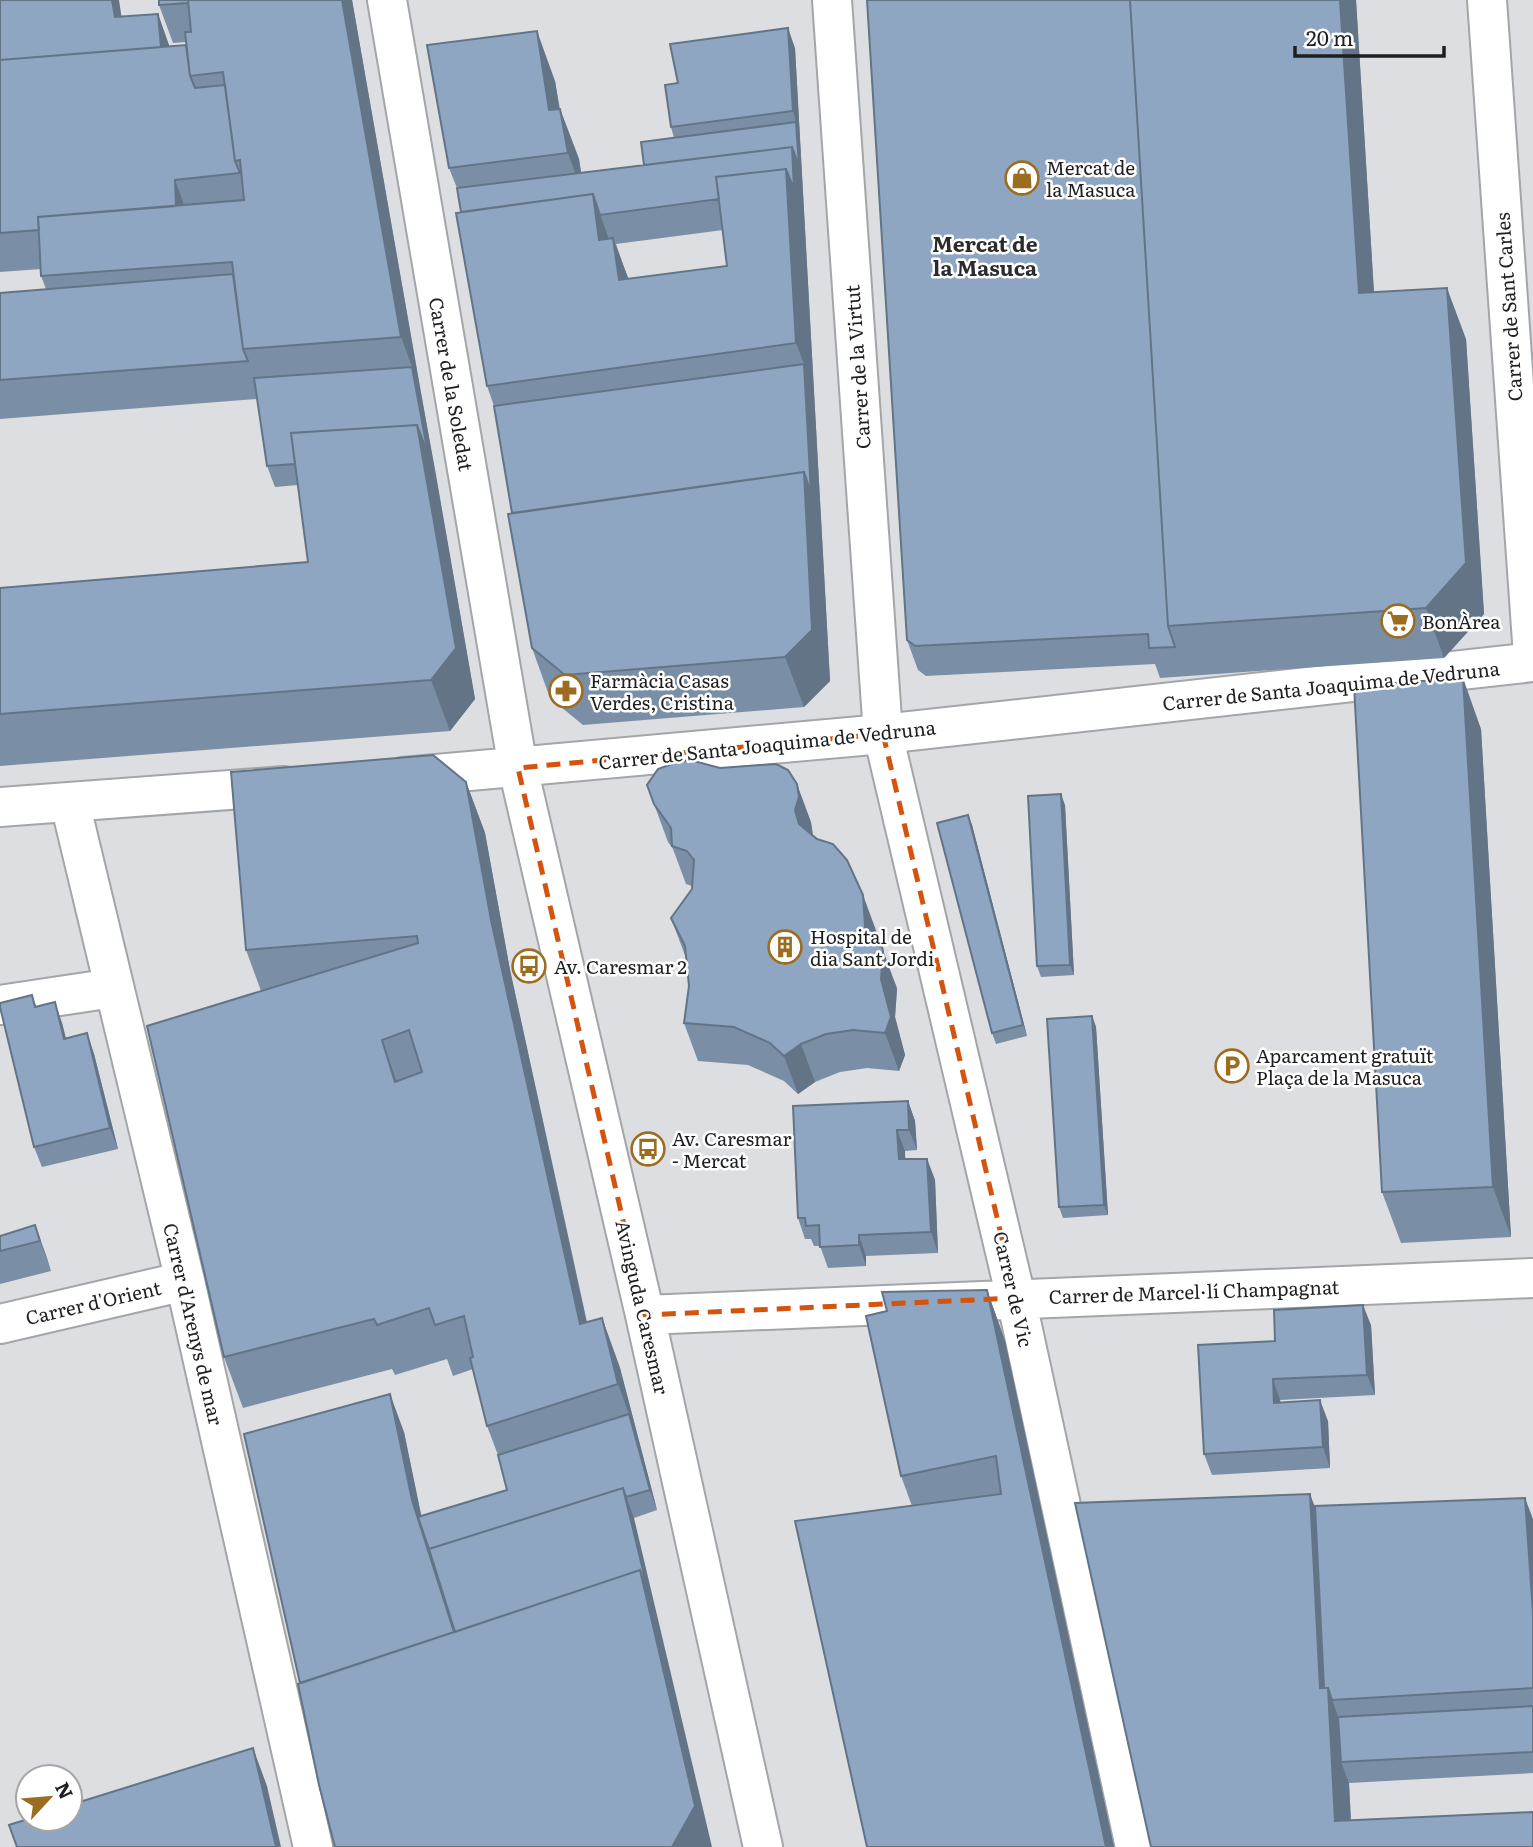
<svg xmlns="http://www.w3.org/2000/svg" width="1533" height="1847" font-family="Literata,serif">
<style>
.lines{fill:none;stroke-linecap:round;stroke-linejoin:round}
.minor-casing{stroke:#a3a6a8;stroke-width:42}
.minor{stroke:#fff;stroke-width:38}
.wall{fill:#7a8fa6;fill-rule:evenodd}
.shaded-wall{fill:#637487}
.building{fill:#8ea6c1;stroke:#637487;stroke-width:2;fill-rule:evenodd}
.marked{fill:none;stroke:#d4530e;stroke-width:5;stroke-dasharray:14 9;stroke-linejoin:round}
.labels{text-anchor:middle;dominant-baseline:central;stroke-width:5;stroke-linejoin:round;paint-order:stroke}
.poi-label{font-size:19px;fill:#1e1f20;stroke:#fff;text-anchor:start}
.street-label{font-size:19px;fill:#1e1f20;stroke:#fff}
.neighbourhood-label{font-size:21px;font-weight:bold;fill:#2a2b2d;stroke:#fff}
</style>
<rect width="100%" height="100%" fill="#dcdee1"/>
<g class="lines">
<defs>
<path id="minor" d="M387,0L518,768L645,1315L763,1847
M832,0L883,734L1016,1298L1135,1847
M1487,0L1533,656
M403,777L883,734L1533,662
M70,803L185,1281L313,1847
M0,807L284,786
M0,1005L113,988
M645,1315L1533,1278
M0,1324L185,1281"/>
</defs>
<use href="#minor" class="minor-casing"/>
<use href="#minor" class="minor"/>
</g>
<path class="wall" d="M0,0L121,17L158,14L169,46L186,45V42L173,43L159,5V0H352L475,699L450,731L0,766V588L308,562L298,485L275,487L267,466L257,399L0,419V293L46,289L41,276V269L0,272Z
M1356,0L1374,292L1466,339L1484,614L1444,658L1160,678L1155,664L926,676L918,670L907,640Z
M795,48L830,681L804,707L583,725L550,698L532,648L512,513L494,406L487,386L457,188L449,168L555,81L560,109L579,159L581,173L644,165L674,138L671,127L678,83ZM723,230L727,266L628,279L616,244Z
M1481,729L1511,1237L1401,1243L1382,1192Z
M466,782L485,833L510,970L587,1322L602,1318L620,1368L657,1510L634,1518L300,1683L404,1432L421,1516L507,1490L498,1455L487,1426L473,1369L453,1376L447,1359L395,1375L392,1369L243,1408L224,1357L261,991L246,950Z
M647,785L811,822L812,836L877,933L878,946L896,985L897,989L895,1017L905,1055L899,1071L867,1068L840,1072L815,1082L798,1094L784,1081L748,1065L698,1061L684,1023L689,986L686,958L671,918L692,889V886L686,884L673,849L668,842Z
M1065,805L1074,975L1041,977L1037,966Z
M968,815L972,825L1027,1036L996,1044L992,1033Z
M32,995L36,1006L62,1023L66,1038L87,1033L94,1054L118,1149L42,1167L34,1147Z
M1092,1016L1096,1027L1108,1215L1063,1218L1059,1207Z
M908,1101L915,1121L917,1150L905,1151V1159H927L935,1180L938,1253L866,1256V1266L828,1268L820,1246H814L811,1239H805L798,1218Z
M35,1225L51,1271L0,1284V1236Z
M987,1290L1005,1341L1114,1847L912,1506L901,1476Z
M1371,1325L1375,1395L1280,1400L1281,1403L1328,1421L1330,1468L1212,1475L1204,1454L1275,1341Z
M1315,1506L1533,1519V1773L1349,1783L1351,1820L1151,1847Z"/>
<path class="shaded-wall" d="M112,0H119L126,47L115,17Z
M342,0H352L420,388L401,337Z
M1340,0H1356L1377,343L1359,293Z
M158,14L169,45L172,85L162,55Z
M788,28L795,48L830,681L804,707L785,657L804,472V364L796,343L786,169L796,122L793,111Z
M537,31L555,81L566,153L549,110Z
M560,109L579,159L586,203L568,153Z
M175,180L189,218L177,219Z
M593,194L611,245L599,240Z
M613,238L632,288L619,280Z
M1447,288L1466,339L1484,614L1444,658L1426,608Z
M412,367L420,388L436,475L428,454Z
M417,425L436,475L475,699L450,731L431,680Z
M1463,678L1481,729L1511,1237L1493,1187Z
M466,782L485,833L510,970L598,1375L580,1324L491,920Z
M797,784L811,822L813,835L809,848L799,824L795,810Z
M1061,794L1065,805L1074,975L1070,965Z
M968,815L972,825L1027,1036L1023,1025Z
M863,895L877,933L880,980L866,941Z
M882,947L897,989L895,1017L905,1055L899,1071L885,1033L881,979Z
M55,1002L62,1023L71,1060L64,1039Z
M1092,1016L1096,1027L1108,1215L1104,1205Z
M87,1033L94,1054L118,1149L110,1128Z
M382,1040L400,1091L395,1082Z
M801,1044L815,1082L798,1094L784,1056Z
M908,1101L915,1121L917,1150L909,1130Z
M897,1130L905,1151L906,1180L899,1159Z
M927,1159L935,1180L938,1253L931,1232Z
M35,1225L46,1255L51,1271L40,1241Z
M859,1235L866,1256V1266L859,1245Z
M987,1290L1005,1341L1114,1847H1106Z
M1363,1305L1371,1325L1375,1395L1367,1375Z
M602,1318L620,1368L657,1510L650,1490L629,1414L618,1384Z
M1273,1379L1280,1400L1282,1424L1274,1403Z
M390,1394L404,1432L426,1538L461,1652L412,1500Z
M1320,1400L1328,1421L1330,1468L1323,1447Z
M623,1488L634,1518L712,1847H672L640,1570Z
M1310,1494L1329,1544L1332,1700L1346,1738L1341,1762L1349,1783L1352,1847L1335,1821L1320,1688Z
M1525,1498L1533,1519V1613Z
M253,1748L267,1786L281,1847H276Z"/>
<path class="building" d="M0,0H112L115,17L158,14L161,47L0,60Z
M159,0H188V3L159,5Z
M188,0H342L401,337L243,349L232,262L41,276L38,217L244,200L240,160L235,161L223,72L190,76L185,32H191Z
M867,0H1130L1168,626L1175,647L1149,648L1148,634L915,646L907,640Z
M1130,0H1340L1359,293L1447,288L1466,563L1426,608L1168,626Z
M788,28L793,111L671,127L665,85L678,83L670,44Z
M537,31L549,110L560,109L568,153L449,168L427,45Z
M186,45L190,76L195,88L225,85L235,161L240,173L175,180L176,206L38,217L39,230L0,233V60Z
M796,122L799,166L792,147L644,165L641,142Z
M792,147L794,189L786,169L716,177L719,199L600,215L593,194L461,212L457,188Z
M786,169L796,343L487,386L456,213L593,194L599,240L613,238L619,280L727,266L716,177Z
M233,274L243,349L248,361L0,380V293Z
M804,364L811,493L804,472L512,513L494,406Z
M412,367L428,454L417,425L291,433L295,464L267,466L254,378Z
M417,425L456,648L431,680L0,714V588L308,562L291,433Z
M804,472L812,630L785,657L565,675L532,648L508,514Z
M1463,678L1493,1187L1382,1192L1354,686Z
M433,755L466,782L491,920L580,1324L602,1318L618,1384L487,1426L470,1358L473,1357L464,1316L435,1325L429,1308L377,1325L374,1319L224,1357L147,1026L418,943L417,936L246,950L231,772ZM409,1030L422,1072L395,1082L382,1040Z
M690,760L720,768L776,764L788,770L797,784L799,797L795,810L799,824L817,839L833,844L847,860L863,895L866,941L882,947L883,951L881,979L891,1017L885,1033L853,1030L826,1034L801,1044L784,1056L770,1043L734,1027L684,1023L689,986L685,946L671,918L692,889L694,860L687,851L672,846L671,828L654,804L647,785L658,769L677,762Z
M1061,794L1070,965L1037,966L1028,796Z
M968,815L1023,1025L992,1033L937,823Z
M32,995L35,1007L55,1002L64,1039L87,1033L110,1128L34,1147L0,1007V1003Z
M1092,1016L1104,1205L1059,1207L1047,1019Z
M908,1101L909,1130H897L899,1159H927L931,1232L859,1235V1245L820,1247L819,1225L806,1226L805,1218H798L793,1106Z
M35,1225L40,1241L0,1251V1236Z
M987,1290L1106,1847H867L795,1521L1001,1494L996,1456L901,1476L866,1316L887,1311L882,1292Z
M1363,1305L1367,1375L1273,1379L1274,1403L1320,1400L1323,1447L1204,1454L1198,1345L1275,1341L1274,1310Z
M390,1394L412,1500L454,1632L300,1683L244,1434Z
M629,1414L650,1490L626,1497L623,1488L429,1549L418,1517L507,1490L498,1455Z
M623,1488L648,1591L640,1570L455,1632L429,1549Z
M1310,1494L1320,1688H1328L1335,1821L1533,1812V1847H1151L1075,1503Z
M1525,1498L1533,1613V1688L1332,1700L1328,1688H1324L1315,1506Z
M640,1570L695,1806L672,1847H335L319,1785L298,1684Z
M1533,1706V1752L1341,1762L1338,1717Z
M253,1748L276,1847H17L9,1825L28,1819H70V1805Z"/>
<path class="marked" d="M883,734L1016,1298L645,1315L518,768Z"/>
<defs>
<symbol id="shop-ring" viewBox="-11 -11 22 22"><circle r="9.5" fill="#fff" stroke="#9c6c1f" stroke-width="1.5"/><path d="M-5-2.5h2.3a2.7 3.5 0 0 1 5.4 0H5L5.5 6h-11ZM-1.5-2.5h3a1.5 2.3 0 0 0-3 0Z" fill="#9c6c1f"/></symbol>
<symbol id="supermarket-ring" viewBox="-11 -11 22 22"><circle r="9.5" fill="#fff" stroke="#9c6c1f" stroke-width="1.5"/><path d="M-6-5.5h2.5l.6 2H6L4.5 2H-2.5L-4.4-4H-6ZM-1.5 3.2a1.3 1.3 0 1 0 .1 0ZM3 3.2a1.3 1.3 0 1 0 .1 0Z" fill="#9c6c1f"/></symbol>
<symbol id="pharmacy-ring" viewBox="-11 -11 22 22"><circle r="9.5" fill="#fff" stroke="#9c6c1f" stroke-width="1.5"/><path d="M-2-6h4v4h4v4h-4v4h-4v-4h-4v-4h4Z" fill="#9c6c1f"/></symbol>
<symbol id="building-ring" viewBox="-11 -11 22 22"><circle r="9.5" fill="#fff" stroke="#9c6c1f" stroke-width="1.5"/><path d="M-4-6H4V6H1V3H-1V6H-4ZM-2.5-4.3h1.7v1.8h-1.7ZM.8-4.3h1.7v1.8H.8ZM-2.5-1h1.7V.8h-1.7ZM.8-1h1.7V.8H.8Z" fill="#9c6c1f"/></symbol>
<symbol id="bus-ring" viewBox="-11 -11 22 22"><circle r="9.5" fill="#fff" stroke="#9c6c1f" stroke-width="1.5"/><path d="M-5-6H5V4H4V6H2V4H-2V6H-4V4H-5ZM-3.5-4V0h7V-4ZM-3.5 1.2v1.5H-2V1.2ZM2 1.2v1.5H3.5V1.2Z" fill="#9c6c1f"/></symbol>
<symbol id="parking-ring" viewBox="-11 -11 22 22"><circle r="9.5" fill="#fff" stroke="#9c6c1f" stroke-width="1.5"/><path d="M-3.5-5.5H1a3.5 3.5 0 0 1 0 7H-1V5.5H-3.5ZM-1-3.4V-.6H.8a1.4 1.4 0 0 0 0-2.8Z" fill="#9c6c1f"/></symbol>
</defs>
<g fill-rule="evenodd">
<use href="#shop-ring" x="1003" y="159" width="38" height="38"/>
<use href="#supermarket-ring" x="1379" y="602" width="38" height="38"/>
<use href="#pharmacy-ring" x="547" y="672" width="38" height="38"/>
<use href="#building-ring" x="766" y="928" width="38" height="38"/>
<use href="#bus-ring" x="510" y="947" width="38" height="38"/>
<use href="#parking-ring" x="1213" y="1047" width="38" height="38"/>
<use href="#bus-ring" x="629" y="1130" width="38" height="38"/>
</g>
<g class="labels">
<g class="poi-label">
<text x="1046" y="167">Mercat de<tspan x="1046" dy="22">la Masuca</tspan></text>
<text x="1422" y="621">BonÀrea</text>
<text x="590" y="680">Farmàcia Casas<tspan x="590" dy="22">Verdes, Cristina</tspan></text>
<text x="810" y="936">Hospital de<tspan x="810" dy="22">dia Sant Jordi</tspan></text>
<text x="554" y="966">Av. Caresmar 2</text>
<text x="1256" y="1055">Aparcament gratuït<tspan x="1256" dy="22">Plaça de la Masuca</tspan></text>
<text x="672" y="1138">Av. Caresmar<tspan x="672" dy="22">- Mercat</tspan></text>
</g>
<g class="street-label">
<text transform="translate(1508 307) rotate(-94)">Carrer de Sant Carles</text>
<text transform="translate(857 367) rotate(-94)">Carrer de la Virtut</text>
<text transform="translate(452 384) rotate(80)">Carrer de la Soledat</text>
<text transform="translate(1331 685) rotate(-6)">Carrer de Santa Joaquima de Vedruna</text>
<text transform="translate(767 744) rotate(-6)">Carrer de Santa Joaquima de Vedruna</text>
<text transform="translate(1014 1289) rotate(77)">Carrer de Vic</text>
<text transform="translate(1194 1291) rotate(-2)">Carrer de Marcel·lí Champagnat</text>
<text transform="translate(93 1302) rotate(-13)">Carrer d'Orient</text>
<text transform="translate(643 1307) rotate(77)">Avinguda Caresmar</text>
<text transform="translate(194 1324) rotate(77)">Carrer d'Arenys de mar</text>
</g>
<g class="neighbourhood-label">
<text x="985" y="242">Mercat de<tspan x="985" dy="24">la Masuca</tspan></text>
</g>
</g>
<g transform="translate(49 1798) rotate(64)"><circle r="33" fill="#ffffff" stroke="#a5a5a6" stroke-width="2"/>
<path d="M0-5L12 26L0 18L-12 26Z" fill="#9c6c1f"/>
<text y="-10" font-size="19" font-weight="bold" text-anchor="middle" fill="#1e1f20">N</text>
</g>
<path d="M1295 46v10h149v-10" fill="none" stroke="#1e1f20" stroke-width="3.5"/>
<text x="1306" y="46" font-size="21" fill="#1e1f20" stroke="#ffffff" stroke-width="5" paint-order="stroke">20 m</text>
</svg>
